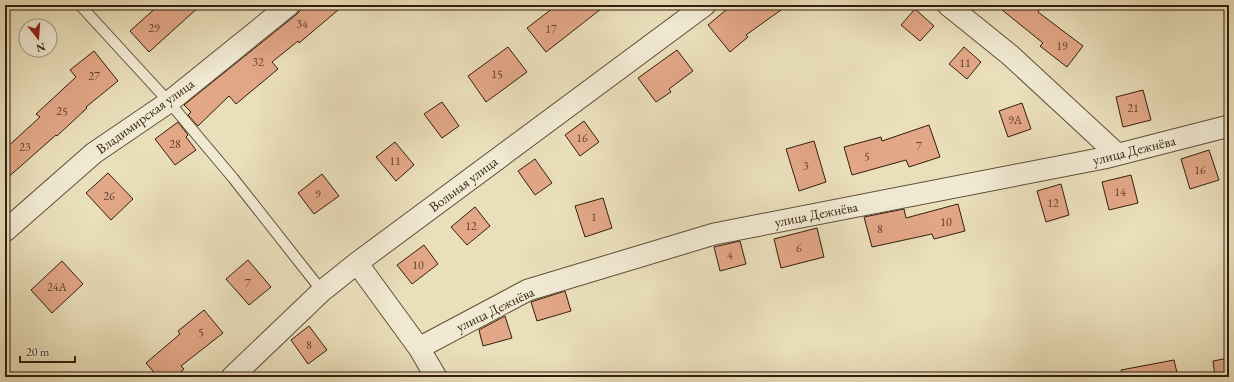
<svg xmlns="http://www.w3.org/2000/svg" width="1234" height="382" font-family="'EB Garamond',serif">
<style>
.building{fill:#e2a787;stroke:#331e0f}
.lines{fill:none;stroke-linecap:round;stroke-linejoin:round}
.lane-casing{stroke:#614e3a;stroke-width:12}
.street-casing{stroke:#614e3a;stroke-width:23}
.lane{stroke:#f1ead3;stroke-width:10}
.street{stroke:#f1ead3;stroke-width:21}
.labels{text-anchor:middle;dominant-baseline:central;stroke-width:3;stroke-linejoin:round;paint-order:stroke}
.number-label{font-size:12px;fill:#5f402d}
.street-label{font-size:14px;fill:#331e0f;stroke:#f1ead3}
</style>
<rect width="100%" height="100%" fill="#eadfbb"/>
<filter id="stains"><feTurbulence type="fractalNoise" baseFrequency=".005" numOctaves="4"/><feColorMatrix values="0 0 0 0 .2 0 0 0 0 .09 0 0 0 0 .02 0 0 0 .5 -.17"/></filter>
<radialGradient id="worn" r=".72"><stop offset=".6" stop-color="#630" stop-opacity="0"/><stop offset="1" stop-color="#630" stop-opacity=".3"/></radialGradient>
<path class="building" d="M159,5H201L149,52L130,31Z
M305,5H344L299,43L298,41L272,62L278,69L236,104L229,96L198,126L188,115L191,112L184,105L297,14Z
M557,5H606L546,52L527,28Z
M732,5H788L746,35L748,37L730,52L708,25Z
M996,5H1043L1038,12L1083,46L1067,67L1040,46L1043,43Z
M915,9L934,26L920,41L901,25Z
M508,47L527,72L486,102L468,76Z
M964,47L981,62L967,79L949,64Z
M677,50L693,71L669,89L671,92L656,102L638,78Z
M94,51L118,81L86,107L87,108L57,136L56,135L5,180V149L40,117L36,114L76,77L70,70Z
M1143,90L1151,120L1123,127L1116,97Z
M442,102L459,126L442,138L424,114Z
M1022,103L1031,129L1008,137L999,111Z
M584,121L599,142L580,156L565,135Z
M178,122L188,135L186,137L196,150L175,165L155,139Z
M929,125L940,157L909,167L906,160L852,175L844,147L881,137L882,141Z
M814,141L826,182L799,191L786,149Z
M395,142L414,165L396,181L376,157Z
M1209,150L1219,180L1190,189L1181,159Z
M535,159L552,183L535,195L518,171Z
M108,173L133,199L111,220L86,193Z
M322,174L339,196L314,214L298,193Z
M1131,175L1138,203L1109,210L1102,182Z
M1061,184L1069,215L1046,222L1037,191Z
M603,198L612,228L585,237L575,206Z
M958,204L965,231L934,239L932,234L872,247L864,217L904,209L906,218Z
M475,207L490,226L467,245L451,227Z
M817,228L824,257L781,268L774,239Z
M740,241L746,264L720,271L714,247Z
M424,245L438,264L412,284L397,265Z
M248,260L271,287L249,305L226,279Z
M62,261L83,284L52,313L31,290Z
M565,291L571,311L537,321L531,302Z
M204,310L223,333L181,366L184,369L175,377H158L146,363L180,334L178,331Z
M505,316L512,338L483,346L479,330Z
M309,326L327,350L308,364L291,340Z
M1229,358V377H1215L1213,361Z
M1174,360L1178,377H1122L1121,370Z"/>
<g class="lines">
<defs>
<path id="lane" d="M80,5L169,102L233,178L322,291"/>
<path id="street" d="M948,5L1010,55L1117,154
M5,231L94,153L169,102L289,5
M357,263L419,348L436,377
M419,348L528,290L714,234L1104,158L1229,126
M232,377L322,291L357,263L705,5"/>
</defs>
<use href="#lane" class="lane-casing"/>
<use href="#street" class="street-casing"/>
<use href="#lane" class="lane"/>
<use href="#street" class="street"/>
</g>
<g class="labels">
<g class="number-label">
<text x="302" y="24">34</text>
<text x="154" y="28">29</text>
<text x="551" y="29">17</text>
<text x="1062" y="46">19</text>
<text x="258" y="62">32</text>
<text x="965" y="63">11</text>
<text x="497" y="74">15</text>
<text x="94" y="76">27</text>
<text x="1133" y="108">21</text>
<text x="62" y="111">25</text>
<text x="1015" y="120">9А</text>
<text x="582" y="138">16</text>
<text x="175" y="144">28</text>
<text x="919" y="146">7</text>
<text x="25" y="147">23</text>
<text x="867" y="156">5</text>
<text x="395" y="161">11</text>
<text x="806" y="166">3</text>
<text x="1200" y="170">16</text>
<text x="1120" y="192">14</text>
<text x="318" y="194">9</text>
<text x="109" y="196">26</text>
<text x="1053" y="203">12</text>
<text x="594" y="217">1</text>
<text x="946" y="222">10</text>
<text x="471" y="226">12</text>
<text x="880" y="229">8</text>
<text x="799" y="248">6</text>
<text x="730" y="255">4</text>
<text x="418" y="265">10</text>
<text x="248" y="283">7</text>
<text x="57" y="287">24А</text>
<text x="201" y="332">5</text>
<text x="309" y="345">8</text>
</g>
<g class="street-label">
<text transform="translate(145 116) rotate(-36)">Владимирская улица</text>
<text transform="translate(1134 150) rotate(-14)">улица Дежнёва</text>
<text transform="translate(463 184) rotate(-37)">Вольная улица</text>
<text transform="translate(816 214) rotate(-11)">улица Дежнёва</text>
<text transform="translate(495 309) rotate(-26)">улица Дежнёва</text>
</g>
</g>
<rect width="1234" height="382" fill="none" stroke="#eadfbb" stroke-width="20"/>
<rect x="6" y="6" width="1222" height="370" fill="none" stroke="#331e0f" stroke-width="2"/>
<rect x="10" y="10" width="1214" height="362" fill="none" stroke="#331e0f"/>
<g transform="translate(38 38) rotate(163)"><circle r="19" fill="#f1ead3" stroke="#a59885"/>
<path d="M0-3L7 15L0 10L-7 15Z" fill="#8f2418"/>
<text y="-6" font-size="11" font-weight="bold" text-anchor="middle" fill="#331e0f">N</text>
</g>
<path d="M20 356v6h55v-6" fill="none" stroke="#331e0f" stroke-width="2"/>
<text x="26" y="356" font-size="12" fill="#331e0f" stroke="#f1ead3" stroke-width="3" paint-order="stroke">20 m</text>
<rect width="100%" height="100%" filter="url(#stains)"/>
<rect width="100%" height="100%" fill="url(#worn)"/>
</svg>
